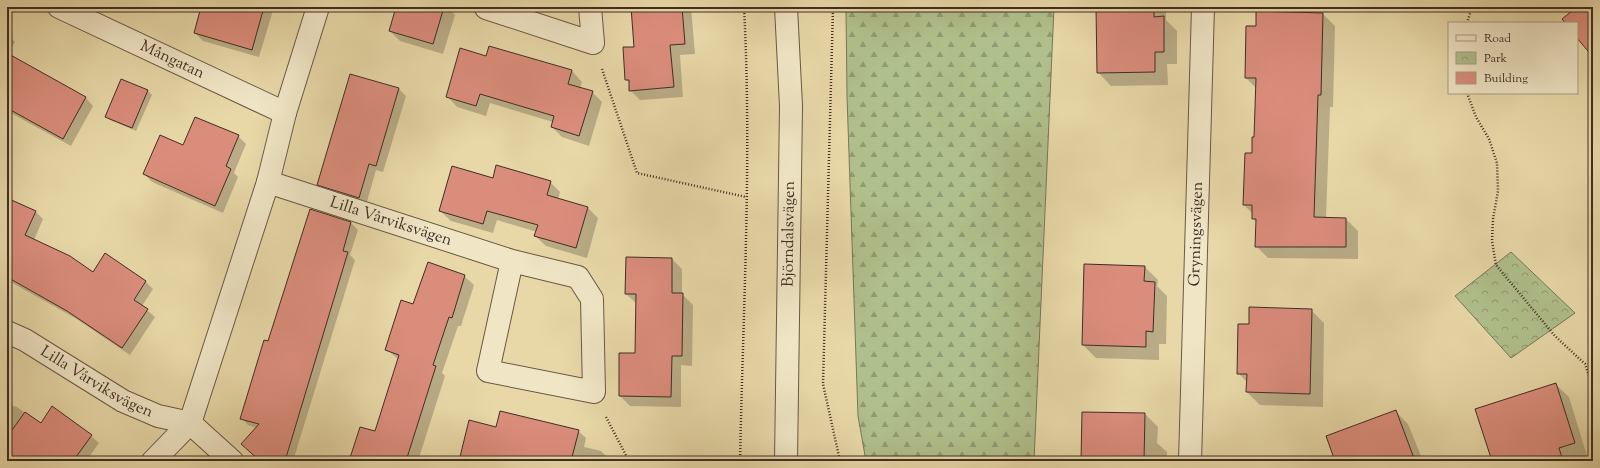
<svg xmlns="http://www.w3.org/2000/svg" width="1600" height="468" font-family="'Sorts Mill Goudy',serif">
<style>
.forest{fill:url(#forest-firs);stroke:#787758}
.park{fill:url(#park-crowns);stroke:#787758}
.shadow{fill:#0003}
.building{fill:#db8d7c;stroke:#3f2e24}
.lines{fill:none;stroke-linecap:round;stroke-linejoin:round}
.minor-casing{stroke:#695845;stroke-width:24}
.tertiary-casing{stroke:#695845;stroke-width:24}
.path{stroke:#3f2e24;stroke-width:2.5;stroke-dasharray:1 2;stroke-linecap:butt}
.minor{stroke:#f0e6c6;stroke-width:22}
.tertiary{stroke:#f0e6c6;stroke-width:22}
.labels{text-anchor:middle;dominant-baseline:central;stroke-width:3;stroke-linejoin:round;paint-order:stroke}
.street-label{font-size:16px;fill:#3f2e24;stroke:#f0e6c6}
</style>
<defs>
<pattern id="forest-firs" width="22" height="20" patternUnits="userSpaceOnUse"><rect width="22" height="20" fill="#b0c08c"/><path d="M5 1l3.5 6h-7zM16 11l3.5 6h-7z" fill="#919c72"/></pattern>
<pattern id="park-crowns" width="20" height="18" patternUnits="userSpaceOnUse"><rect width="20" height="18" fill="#b0c08c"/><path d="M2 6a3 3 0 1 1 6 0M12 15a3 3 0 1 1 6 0" fill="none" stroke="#919c72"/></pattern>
</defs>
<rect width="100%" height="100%" fill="#e8d8a8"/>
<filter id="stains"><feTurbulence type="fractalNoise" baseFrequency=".005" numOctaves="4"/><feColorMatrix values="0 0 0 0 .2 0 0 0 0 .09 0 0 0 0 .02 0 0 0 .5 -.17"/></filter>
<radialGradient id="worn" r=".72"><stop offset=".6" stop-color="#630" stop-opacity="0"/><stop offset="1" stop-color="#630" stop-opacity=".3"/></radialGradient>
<path class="forest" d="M846,7H1054L1034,461H866L858,416L847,96Z"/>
<path class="park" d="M1511,252L1575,313L1511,358L1455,296Z"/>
<path class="shadow" d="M203,7H274L259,57L203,41L195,33Z
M397,7H447L455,15L443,54L400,41L390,31Z
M632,7H691L695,54L680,55L683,97L640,100L630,90V84L626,79L635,48Z
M1097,7H1162L1166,11V20L1177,31V64H1167L1168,85L1111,86L1098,72Z
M1323,14L1335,26L1333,107H1330L1326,218L1346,219L1358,231V259L1268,258L1256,246V222L1253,218V214L1244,205L1255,138L1256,88L1246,78L1257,27Z
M7,34L15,42L7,54L86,98L93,106L71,146L7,111Z
M572,71L582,82L580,88L592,92L602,102L589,146L562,137L552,127L553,122L490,103L486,116L457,107L447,96Z
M351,75L399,89L406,96L383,172L376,170L366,205L326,192L319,185Z
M122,80L148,91L152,95L136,131L110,120L106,116Z
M238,136L246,144L234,173L238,177L223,213L152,182L144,174L183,146Z
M493,179L550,182L560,192L558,200L588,208L598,218L587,258L546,246L535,236L537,232L497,220L493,233L451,221L440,211Z
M7,199L36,212L43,219L34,240L93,273L105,255L146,282L153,289L142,306L155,317L130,355L75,318L7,280Z
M311,210L351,223L358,230L350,255L355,260L293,461H261L257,428L248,425L241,418L268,342Z
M672,259L682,269V294L693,305L692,366L681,365V407L630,406L620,396L636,354L637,304L626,294Z
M1145,267L1158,280L1157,286L1167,296L1166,344H1159V360L1096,358L1083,345Z
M464,276L474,285L461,326H458L442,373L445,376L418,461H350L375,432L399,360L386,349L414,306Z
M1311,310L1324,323L1323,407L1260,405L1247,392V382L1238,373L1250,325Z
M1555,384L1569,397L1587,456L1572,461H1493Z
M7,404L17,407L41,424L91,436L99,443L89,457L94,461H12L7,457Z
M1395,411L1408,424L1423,461H1336Z
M1145,414L1158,427L1157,443L1167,452V461H1082Z
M497,428L578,431L586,438L584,447L601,451L609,459L608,461H460Z"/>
<path class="building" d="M201,7H264L252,50L194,33Z
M396,7H444L433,44L389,31Z
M631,7H682L685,44L670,45L674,87L629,91V80H625L623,47H634Z
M1096,7H1154V17L1164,16V52H1155V72L1097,73Z
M1577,7H1593V57L1577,38V23H1565L1562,19Z
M1256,11L1323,13L1321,95H1318L1314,217L1346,218V247H1255L1256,219H1252V205H1243L1245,153H1252V137H1254L1256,78H1245L1246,26H1256Z
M489,46L572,70L568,84L593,91L579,136L551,127L554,116L480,94L476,106L446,97L460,48L486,56Z
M7,53L86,97L63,139L7,108Z
M350,74L399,88L376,166L369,164L359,198L317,185Z
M121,79L148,90L132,128L105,117Z
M195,117L239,135L226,166L231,169L215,206L143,174L160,135L183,145Z
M496,165L551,181L547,195L588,207L576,248L534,236L538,225L487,211L483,224L439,211L452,166L493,178Z
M7,198L36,211L25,235L70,256L93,272L105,253L146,281L134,300L148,309L122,348L67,311L7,277Z
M310,209L351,222L343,251L348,252L285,461H260L241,444L259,424L240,419L264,340L268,341Z
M626,257L672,258V293H683L682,356H672L671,397L619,396V353H635L636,294H625Z
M428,262L465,275L452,318L449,317L433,365L436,366L406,461H349L360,427L375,431L399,355L385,350L401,300L413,304Z
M1084,264L1145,266L1144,281L1155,282L1153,332L1146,331V347L1082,345Z
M1249,307L1312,309L1310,394L1246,392L1247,374H1237L1238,324H1249Z
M1556,383L1575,443L1559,448L1563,461H1492L1475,409Z
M52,406L92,435L73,461H7V437L25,412L41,423Z
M1396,410L1415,461H1335L1326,436Z
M500,411L579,430L571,461H459L469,420L496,427Z
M1082,412L1145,413L1144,461H1081Z"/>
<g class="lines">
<defs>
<g id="minor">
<path id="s1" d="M59,7L285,113"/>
<path d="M487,7L486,8L593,43L590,7"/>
<path id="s2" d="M268,182L512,261L578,277L592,299L594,392L488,371L512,261"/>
<path id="s3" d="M7,332L25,340L123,401L158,416L190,423L232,461"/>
<path d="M153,461L190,423L268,182L285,113L318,7"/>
<path id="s4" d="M1190,461L1203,7"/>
</g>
<g id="tertiary">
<path id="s5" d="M786,461L791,106L786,7"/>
</g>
</defs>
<use href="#minor" class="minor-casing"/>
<use href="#tertiary" class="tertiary-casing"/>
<path class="path" d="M833,7L823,384L840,461
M1467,23L1472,7
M602,69L637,173L746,197
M1467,93L1476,117L1489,139L1497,163L1498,191L1493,219L1492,241L1496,265L1555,336L1585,364L1593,387
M606,417L629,461
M740,461C743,310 752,158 744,7"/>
<use href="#minor" class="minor"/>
<use href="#tertiary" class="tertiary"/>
</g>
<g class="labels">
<g class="street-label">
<text stroke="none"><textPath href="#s1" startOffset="125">Mångatan</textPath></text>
<text stroke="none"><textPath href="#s2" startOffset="129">Lilla Vårviksvägen</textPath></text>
<text stroke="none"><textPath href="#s5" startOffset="227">Björndalsvägen</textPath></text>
<text stroke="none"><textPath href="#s4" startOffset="227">Gryningsvägen</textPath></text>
<text stroke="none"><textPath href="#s3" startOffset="103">Lilla Vårviksvägen</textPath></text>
</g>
</g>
<rect width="1600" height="468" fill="none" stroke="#e8d8a8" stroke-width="24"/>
<rect x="8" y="8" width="1584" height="452" fill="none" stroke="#3f2e24" stroke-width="2"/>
<rect x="12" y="12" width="1576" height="444" fill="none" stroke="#3f2e24"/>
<rect x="1448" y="22" width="130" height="72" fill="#f0e6c6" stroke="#a99c85"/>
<rect x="1456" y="35" width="20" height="6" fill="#f0e6c6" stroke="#a99c85"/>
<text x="1484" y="42" font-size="12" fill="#3f2e24">Road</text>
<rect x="1456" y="52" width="20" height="12" fill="url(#park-crowns)" stroke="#a99c85"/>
<text x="1484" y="62" font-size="12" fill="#3f2e24">Park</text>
<rect x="1456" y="72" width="20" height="12" fill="#db8d7c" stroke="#a99c85"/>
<text x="1484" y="82" font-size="12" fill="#3f2e24">Building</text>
<rect width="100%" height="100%" filter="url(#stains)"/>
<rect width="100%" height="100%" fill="url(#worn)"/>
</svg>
